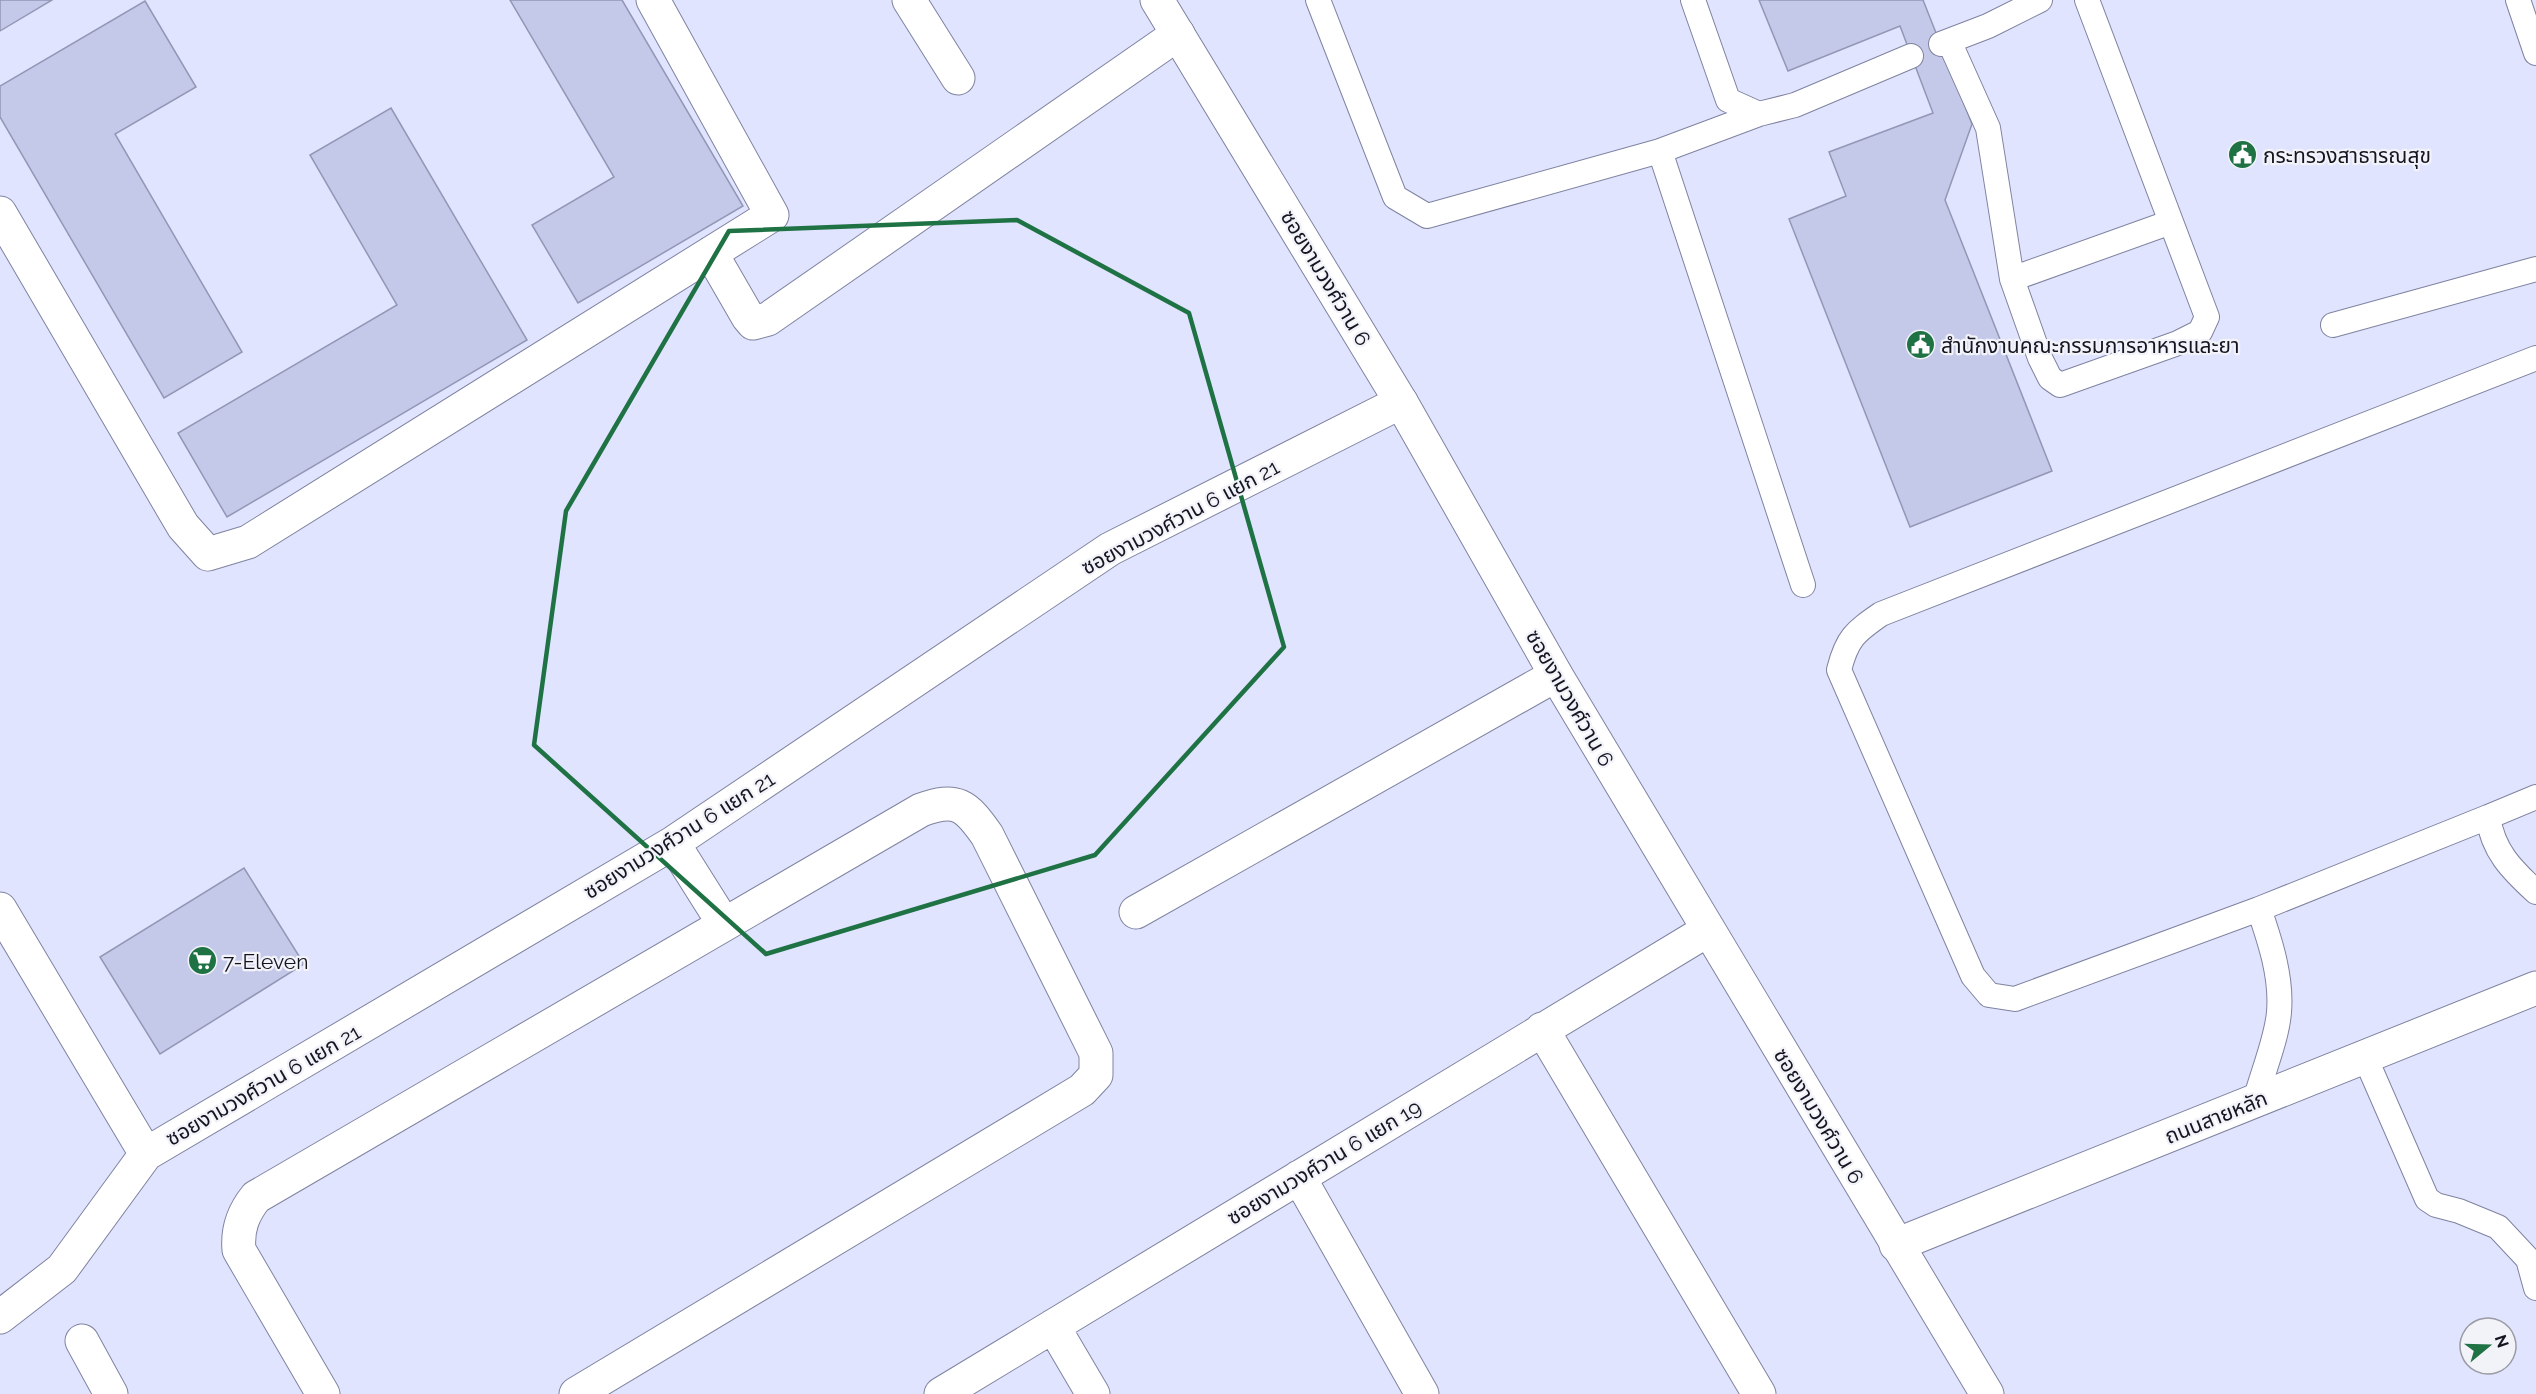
<svg xmlns="http://www.w3.org/2000/svg" width="2536" height="1394" font-family="Raleway,'Noto Sans Thai',sans-serif">
<style>
.building{fill:#c5c9e9;stroke:#9397b6;stroke-width:1.5}
.lines{fill:none;stroke-linecap:round;stroke-linejoin:round}
.service-casing{stroke:#7f83a0;stroke-width:26}
.minor-casing{stroke:#7f83a0;stroke-width:35}
.tertiary-casing{stroke:#7f83a0;stroke-width:35}
.service{stroke:#fff;stroke-width:24}
.minor{stroke:#fff;stroke-width:33}
.tertiary{stroke:#fff;stroke-width:33}
.marked{fill:none;stroke:#1f7244;stroke-width:4.5;stroke-linejoin:round}
.labels{text-anchor:middle;dominant-baseline:central;stroke-width:4.5;stroke-linejoin:round;paint-order:stroke}
.poi-label{font-size:21px;fill:#141521;stroke:#f2f2f9;text-anchor:start}
.street-label{font-size:21px;fill:#141521;stroke:#f2f2f9}
</style>
<rect width="100%" height="100%" fill="#e0e4fe"/>
<path class="building" d="M0,0H52L0,31Z
M510,0H622L743,206L578,303L532,225L614,177Z
M1759,0H1923L1972,124L1945,200L2052,471L1910,527L1789,219L1846,196L1829,152L1933,113L1900,26L1788,71Z
M145,1L196,87L115,134L242,352L164,398L0,117V86Z
M391,108L527,340L227,517L178,433L397,305L310,155Z
M244,868L304,964L160,1054L100,957Z"/>
<g class="lines">
<defs>
<path id="service" d="M1318,0L1395,197L1427,216L1660,151L1759,114
M1693,0L1728,100L1759,114L1795,105L1911,56
M2518,0L2536,53
M1949,41L1988,128L2012,279L2040,358L2050,378L2060,385L2178,343L2200,332L2207,317L2087,0
M1941,44L1988,26L2040,0
M1660,151L1803,585
M2012,279L2171,222
M2333,325L2536,269
M2536,797L2488,817C2493,851 2511,869 2536,892
M2259,909L2488,817
M2365,1057L2427,1199L2436,1205L2459,1211L2498,1227L2528,1259L2536,1288
M2255,1101C2262,1074 2277,1039 2279,1012C2282,977 2270,941 2259,909L2015,999L1989,995L1973,976L1839,670C1847,638 1855,632 1881,614L2536,358"/>
<path id="minor" d="M909,0L958,78
M0,213L183,526L208,554L248,542L772,215L653,0
M711,253L748,317L753,323L768,319L1178,34
M673,843L724,924
M0,909L146,1154
M1136,912L1556,675
M1542,1029L1759,1394
M1299,1177L1422,1394
M1896,1245L2536,988
M0,1317L62,1269L146,1154L673,843L1110,549L1401,402
M1053,1326L1093,1394
M82,1341L111,1394
M323,1394L239,1250C237,1229 243,1213 256,1197L921,810C957,797 966,805 987,835L1096,1053V1075L1082,1090L576,1394
M941,1394L1708,930"/>
<path id="tertiary" d="M1157,0L1401,402L1556,675L1987,1394"/>
</defs>
<use href="#service" class="service-casing"/>
<use href="#minor" class="minor-casing"/>
<use href="#tertiary" class="tertiary-casing"/>
<use href="#service" class="service"/>
<use href="#minor" class="minor"/>
<use href="#tertiary" class="tertiary"/>
</g>
<path class="marked" d="M1017,220L1189,313L1284,647L1095,855L766,954L534,745L566,511L729,231Z"/>
<defs>
<symbol id="civic-disc" viewBox="-11 -11 22 22"><circle r="9.5" fill="#1f7244" stroke="#f2f2f9"/><path d="M-.6-6.5H3V-4.5H.6V-3L4-1V1h2V6H-6V1h2V-1L-.6-3ZM-1.2 2.5V6h2.4V2.5Z" fill="#fff"/></symbol>
<symbol id="supermarket-disc" viewBox="-11 -11 22 22"><circle r="9.5" fill="#1f7244" stroke="#f2f2f9"/><path d="M-6-5.5h2.5l.6 2H6L4.5 2H-2.5L-4.4-4H-6ZM-1.5 3.2a1.3 1.3 0 1 0 .1 0ZM3 3.2a1.3 1.3 0 1 0 .1 0Z" fill="#fff"/></symbol>
</defs>
<g fill-rule="evenodd">
<use href="#civic-disc" x="2226" y="138" width="33" height="33"/>
<use href="#civic-disc" x="1904" y="328" width="33" height="33"/>
<use href="#supermarket-disc" x="186" y="944" width="33" height="33"/>
</g>
<g class="labels">
<g class="poi-label">
<text x="2263" y="155">กระทรวงสาธารณสุข</text>
<text x="1941" y="345">สำนักงานคณะกรรมการอาหารและยา</text>
<text x="223" y="961">7-Eleven</text>
</g>
<g class="street-label">
<text transform="translate(1326 278) rotate(59)">ซอยงามวงศ์วาน 6</text>
<text transform="translate(1180 517) rotate(-28)">ซอยงามวงศ์วาน 6 แยก 21</text>
<text transform="translate(1570 698) rotate(60)">ซอยงามวงศ์วาน 6</text>
<text transform="translate(679 835) rotate(-32)">ซอยงามวงศ์วาน 6 แยก 21</text>
<text transform="translate(263 1085) rotate(-30)">ซอยงามวงศ์วาน 6 แยก 21</text>
<text transform="translate(1819 1116) rotate(59)">ซอยงามวงศ์วาน 6</text>
<text transform="translate(2216 1117) rotate(-22)">ถนนสายหลัก</text>
<text transform="translate(1324 1162) rotate(-31)">ซอยงามวงศ์วาน 6 แยก 19</text>
</g>
</g>
<g transform="translate(2488 1346) rotate(71)"><circle r="28" fill="#f2f2f9" stroke="#999aa3" stroke-width="1.5"/>
<path d="M0-4.5L10 22L0 15L-10 22Z" fill="#1f7244"/>
<text y="-9" font-size="16" font-weight="bold" text-anchor="middle" fill="#141521">N</text>
</g>
</svg>
